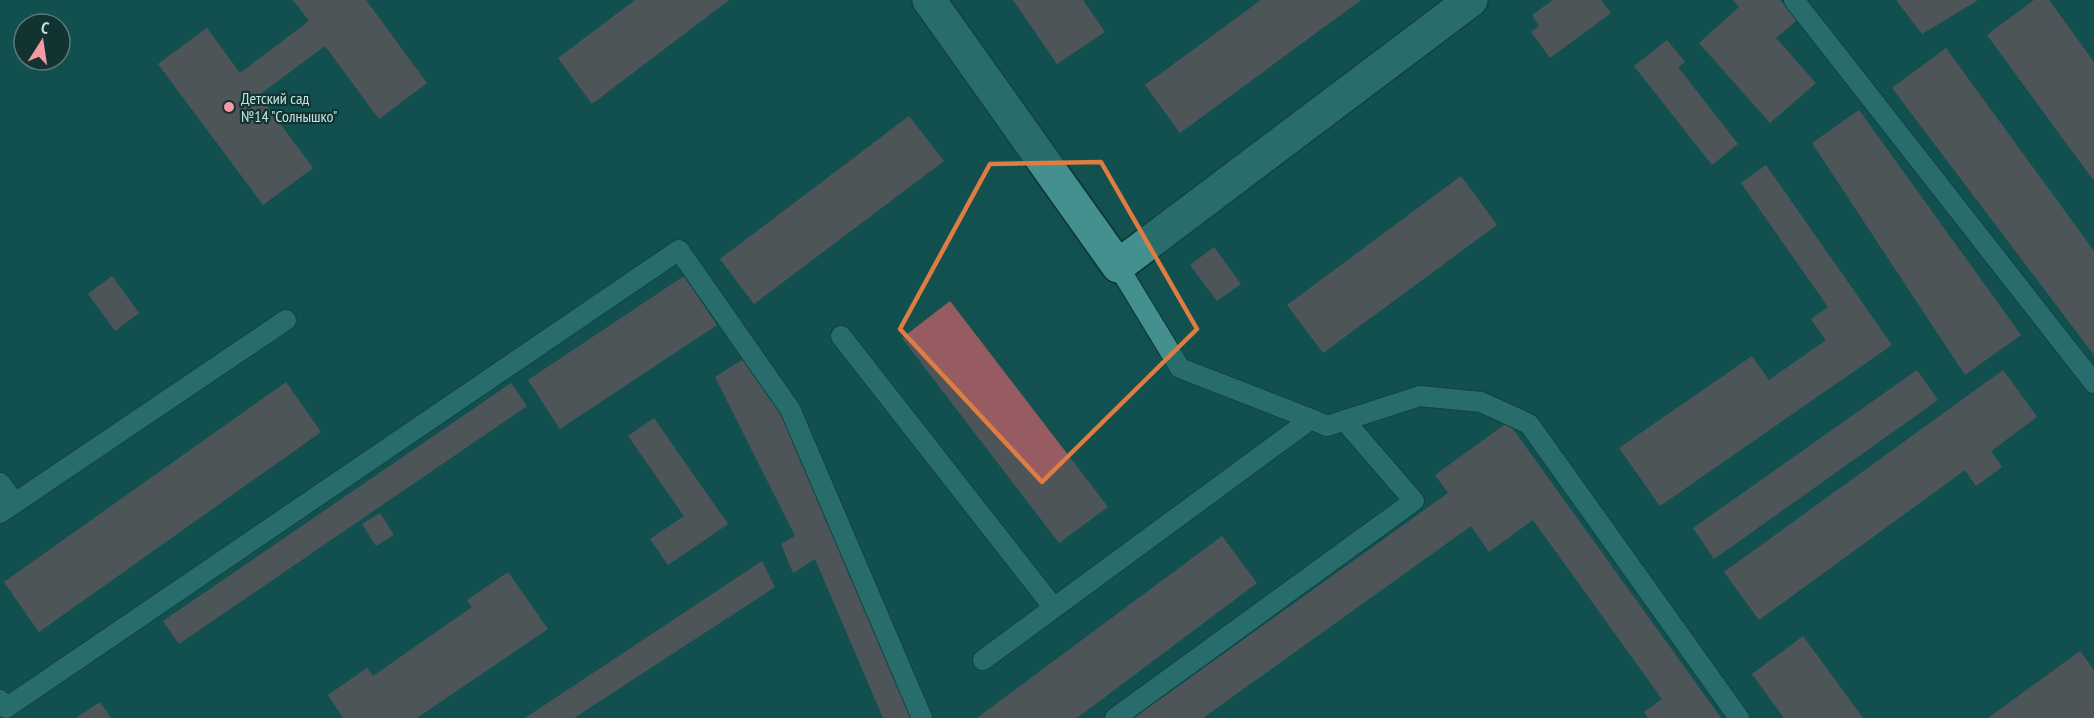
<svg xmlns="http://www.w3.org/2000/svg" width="2094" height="718" font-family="'PT Sans Narrow',sans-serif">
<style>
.building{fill:#965c62}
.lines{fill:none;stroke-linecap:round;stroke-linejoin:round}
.service-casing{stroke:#093434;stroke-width:22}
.minor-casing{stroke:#093434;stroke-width:36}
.service{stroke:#43908f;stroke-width:20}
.minor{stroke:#43908f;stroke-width:33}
.marked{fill:none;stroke:#de7c42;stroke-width:4.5;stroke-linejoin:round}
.poi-dot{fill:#f49aa2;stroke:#133333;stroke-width:2}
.labels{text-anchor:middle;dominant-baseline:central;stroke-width:4.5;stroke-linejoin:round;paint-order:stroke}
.poi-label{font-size:16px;fill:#c0e4e3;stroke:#133333;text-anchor:start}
</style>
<rect width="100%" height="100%" fill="#135151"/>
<path class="building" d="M293,0H366L427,83L379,119L325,46L259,95L313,168L263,205L158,64L207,28L240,73L309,21Z
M635,0H729L592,104L558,58Z
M1013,0H1083L1105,32L1057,64Z
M1261,0H1361L1180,133L1145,85Z
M1553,0H1601L1611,13L1550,58L1531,32L1539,26L1532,15Z
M1733,0H1780L1797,20L1776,38L1816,83L1770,123L1699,43L1739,7Z
M1896,0H1978L1922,34Z
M2034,0H2049L2094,62V181L1987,35Z
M1667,40L1685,62L1678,67L1738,144L1712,165L1634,66Z
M1946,48L2094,251V355L1892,88Z
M1859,110L2021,335L1965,375L1812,143Z
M909,116L944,161L754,304L720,259Z
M1766,165L1892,345L1660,506L1619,448L1752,356L1769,380L1826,340L1811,319L1828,307L1741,183Z
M1461,176L1497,225L1323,353L1287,305Z
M1214,247L1241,284L1217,301L1190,265Z
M112,276L139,313L115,331L88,294Z
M684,276L717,325L560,429L528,380Z
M950,301L1108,507L1059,543L902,338Z
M745,358L787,415L915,718H883L815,559L793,573L781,544L795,536L715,377Z
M1917,370L1938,400L1714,559L1693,528Z
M2003,370L2037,417L1991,451L2002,467L1976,486L1965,470L1759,620L1724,572Z
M286,382L321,432L39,632L4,582Z
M511,383L527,406L179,644L163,621Z
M654,418L728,524L668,565L650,539L684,516L628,436Z
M1508,422L1721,718H1648L1644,712L1662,699L1533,520L1489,552L1471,526L1203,718H1134L1448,493L1435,475Z
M380,513L394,535L376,546L362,524Z
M1222,536L1257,583L1077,718H977Z
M762,561L775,587L574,718H525Z
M508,572L548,629L417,718H343L328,695L367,668L373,676L472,607L467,600Z
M1803,636L1863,718H1784L1752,674Z
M2080,651L2094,670V718H1988Z
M100,702L111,718H76Z"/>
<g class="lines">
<defs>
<path id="service" d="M1794,0L2094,383
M1118,266L1180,368L1311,419L1327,426L1420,396L1481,402L1529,424L1739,718
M841,336L1054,608
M0,483L15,503
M0,513L286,320
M983,660L1311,419
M0,700L6,708L679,250L790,409L922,718
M1115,718L1414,501L1344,420"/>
<path id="minor" d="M929,0L1118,266L1471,0"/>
</defs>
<use href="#service" class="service-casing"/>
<use href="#minor" class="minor-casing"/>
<use href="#service" class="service"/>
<use href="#minor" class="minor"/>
</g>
<path d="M0 0H2094V718H0ZM1101,162L1197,329L1042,482L900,329L990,164Z" fill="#135151" fill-opacity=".55" fill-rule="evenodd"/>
<path class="marked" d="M1101,162L1197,329L1042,482L900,329L990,164Z"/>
<circle class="poi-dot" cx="229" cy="107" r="6"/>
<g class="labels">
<g class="poi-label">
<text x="241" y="98">Детский сад<tspan x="241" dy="18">№14 "Солнышко"</tspan></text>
</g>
</g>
<g transform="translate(42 42) rotate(12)"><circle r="28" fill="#133333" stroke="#587a79" stroke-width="1.5"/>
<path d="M0-4.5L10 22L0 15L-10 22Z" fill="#f49aa2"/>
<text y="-9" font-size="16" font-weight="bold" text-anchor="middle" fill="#c0e4e3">С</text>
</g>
</svg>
